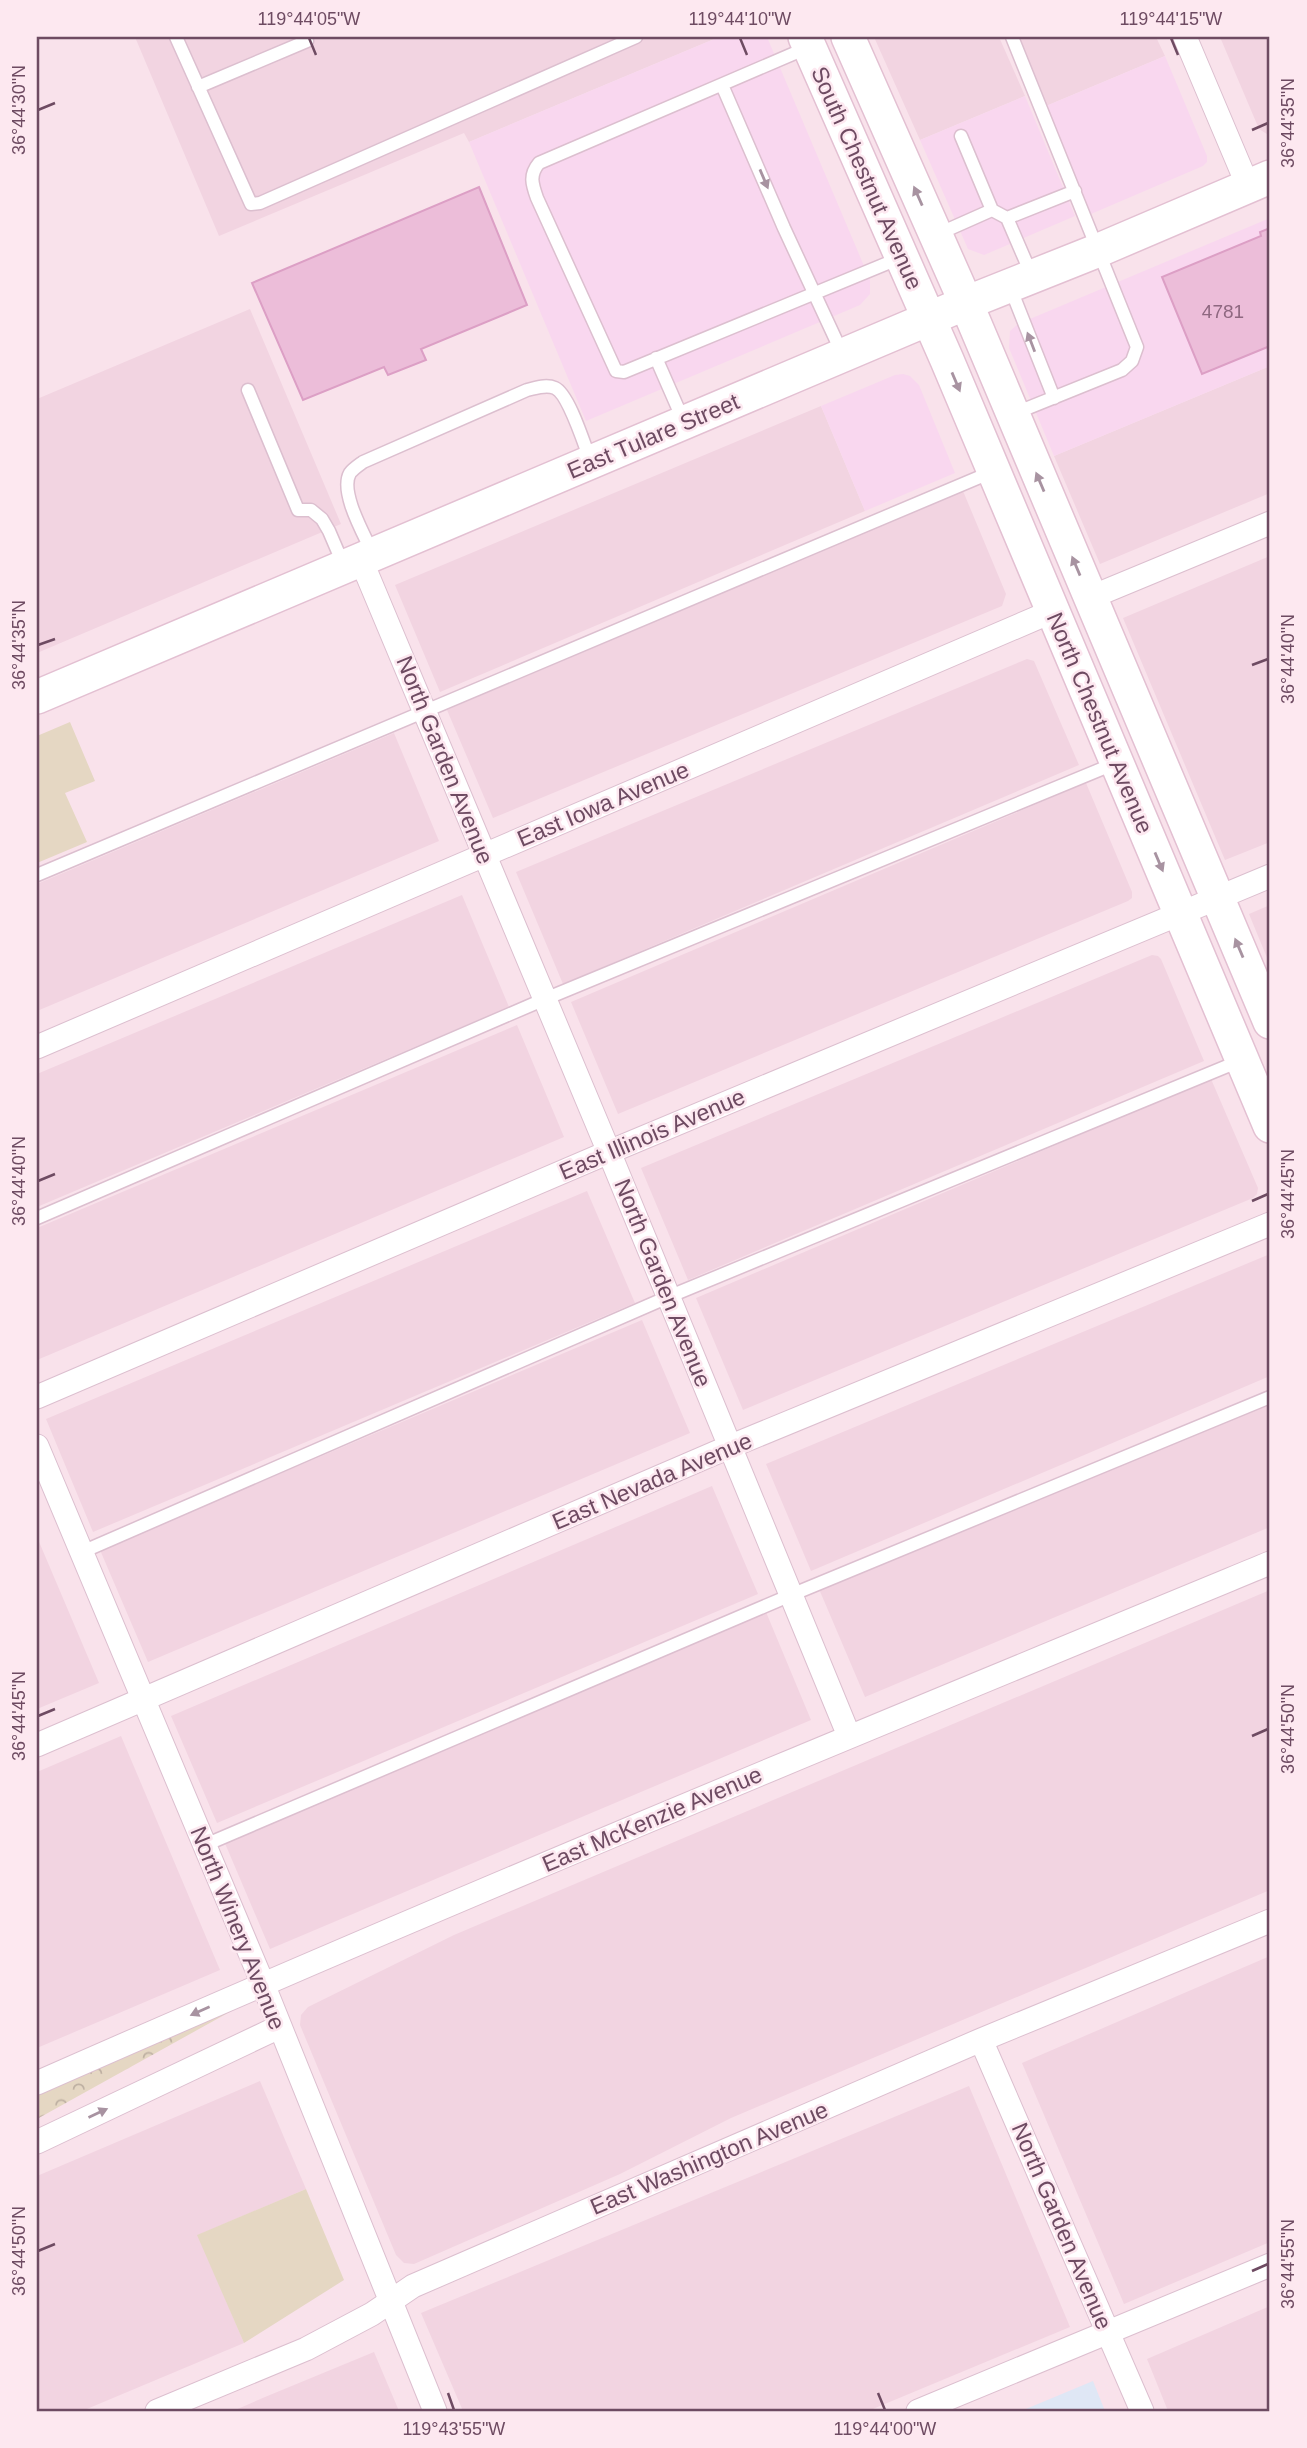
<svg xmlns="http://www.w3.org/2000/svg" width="1307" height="2448" font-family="Arial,sans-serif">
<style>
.residential{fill:#f2d4e1}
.commercial{fill:#f9d7ef}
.education{fill:#dfe7f5}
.green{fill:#e5d7c3}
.park{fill:url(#park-crowns)}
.building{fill:#ecbdd9;stroke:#dc9fc5;stroke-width:2}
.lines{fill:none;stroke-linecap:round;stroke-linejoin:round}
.lane-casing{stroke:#dcbfcf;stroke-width:15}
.street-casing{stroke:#dcbfcf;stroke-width:25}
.secondary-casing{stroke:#e3c0d2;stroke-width:36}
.lane{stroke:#fff;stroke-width:12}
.street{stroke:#fff;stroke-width:23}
.secondary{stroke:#fff;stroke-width:33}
.oneway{fill:#a893a1}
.ticks{fill:none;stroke:#6e4b62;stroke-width:2.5}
.labels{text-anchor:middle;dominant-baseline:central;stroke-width:5;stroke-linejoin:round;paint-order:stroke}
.number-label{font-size:19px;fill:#8e6880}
.street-label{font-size:23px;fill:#6e4b62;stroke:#fde8f0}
.neatline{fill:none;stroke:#6e4b62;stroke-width:2.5}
.ticks-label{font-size:18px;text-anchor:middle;fill:#6e4b62}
</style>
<defs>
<pattern id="park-crowns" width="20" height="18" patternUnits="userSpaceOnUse" patternTransform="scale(1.75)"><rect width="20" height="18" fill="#e5d7c3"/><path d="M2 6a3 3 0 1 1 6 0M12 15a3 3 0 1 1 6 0" fill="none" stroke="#beb0a2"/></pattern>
</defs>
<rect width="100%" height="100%" fill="#f9e2eb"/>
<path class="residential" d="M135,37H719L469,142L464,133L219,236Z
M874,37H999L1025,96L920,140Z
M1017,37H1156L1165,56L1046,106Z
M1220,37H1270V136L1259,129Z
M250,309L341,524L37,653V399Z
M1270,366V493L1100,564L1054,456Z
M821,406L865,511L440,692L395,585Z
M963,491L1006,594L1002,606L493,818L447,710Z
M1270,556V842L1225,860L1123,618Z
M1027,659L1034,661L1079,765L563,984L516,872Z
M394,733L439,841L37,1011V884Z
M1086,783L1132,892V898L1128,901L618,1114L571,1002Z
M462,895L509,1007L37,1207V1074Z
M1270,905V965L1249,914Z
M1152,955L1158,956L1161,959L1204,1061L688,1280L641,1168Z
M517,1025L564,1137L37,1360V1228Z
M1211,1079L1258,1188L1257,1194L1253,1198L743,1410L696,1298Z
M587,1191L635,1303L93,1532L46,1419Z
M1270,1254V1376L811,1571L766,1464Z
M642,1320L690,1433L148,1662L100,1550Z
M1270,1397V1527L865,1697L819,1589Z
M712,1486L758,1594L217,1823L171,1716Z
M37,1537L99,1683L37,1709Z
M1270,1590V1890L731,2118L620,2174L414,2264L404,2263L396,2255L300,2025L301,2015L308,2007L454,1935Z
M766,1612L811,1720L270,1949L224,1841Z
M121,1736L220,1970L37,2048V1772Z
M1270,1956V2242L1124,2304L1022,2063Z
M260,2081L306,2189L198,2235L244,2343L82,2411H37V2176Z
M969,2086L1070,2327L868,2411H463L421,2313Z
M1270,2306V2411H1168L1147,2359Z
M374,2352L399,2411H233L265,2397Z"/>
<path class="commercial" d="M719,37H767L870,280V294L860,305L586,421L469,142Z
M1165,56L1207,156V162L1203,166L1091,214L1046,106Z
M1025,96L1075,216L984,255L968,249L920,140Z
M1270,218V366L1054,456L1009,348L1010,331L1018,324Z
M903,374L910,376L919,385L955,473L865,511L821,406L895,375Z"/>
<path class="education" d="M1093,2381L1105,2411H1021Z"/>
<path class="green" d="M70,722L95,781L65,793L87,842L37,863V736Z
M306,2189L344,2280L244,2343L197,2235Z"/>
<path class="park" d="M235,2009L37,2119V2094Z"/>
<path class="building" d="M479,187L527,305L421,349L426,360L388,375L384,367L303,400L252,283Z
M1270,228V346L1202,374L1162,277L1261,236L1260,232Z"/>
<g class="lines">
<defs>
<path id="lane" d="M176,37L251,204L260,203L636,37
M1012,37L1137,347L1132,361L1122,370L1013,414
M809,47L539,163C529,175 532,184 537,198L616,371L624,372L900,258
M722,85L784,228L842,353
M198,87L307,41
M961,136L992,210L1007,218L1075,191
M1007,218L1032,276
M938,234L992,210
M1010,287L1054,398
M656,358L684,422
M248,390L298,510H311L322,519L329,531L344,566
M373,554C365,536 339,492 350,473C353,469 359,465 363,462L527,390C536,388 546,384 555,388C569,394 585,447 591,462
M37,875L994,471
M37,1218L545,999L1116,763
M82,1552L668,1297L1242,1060
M205,1845L791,1595L1270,1397"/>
<path id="street" d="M1185,37L1248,186
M361,560L609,1152L849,1736
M1089,598L1270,523
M37,1047L1053,611
M37,1397L609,1152L1270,876
M37,1446L263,1984L435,2411
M37,1745L729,1447L1270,1224
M981,2040L1142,2411
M37,2083C445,1903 858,1733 1270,1563
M37,2142L279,2027
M157,2411L306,2349L372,2314L413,2286L981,2040L1270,1921
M918,2411L1270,2265"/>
<path id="secondary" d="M805,37L947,360L1270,1126
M848,37L966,303L1270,1022
M37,697L966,303L1099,250L1270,177"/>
</defs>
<use href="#lane" class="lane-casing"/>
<use href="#street" class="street-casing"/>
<use href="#secondary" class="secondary-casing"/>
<use href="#lane" class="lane"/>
<use href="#street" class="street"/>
<use href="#secondary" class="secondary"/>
</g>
<defs><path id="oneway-solid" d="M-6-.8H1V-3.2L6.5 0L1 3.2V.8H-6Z" transform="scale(1.75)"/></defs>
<g class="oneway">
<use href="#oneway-solid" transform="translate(764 179) rotate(67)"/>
<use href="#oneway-solid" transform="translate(918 196) rotate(-114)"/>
<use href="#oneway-solid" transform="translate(1031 342) rotate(-111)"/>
<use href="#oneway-solid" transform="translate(956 382) rotate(67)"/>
<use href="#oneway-solid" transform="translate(1040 482) rotate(-113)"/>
<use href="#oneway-solid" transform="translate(1076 566) rotate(-113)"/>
<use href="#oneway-solid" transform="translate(1159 862) rotate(67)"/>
<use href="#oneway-solid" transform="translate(1239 948) rotate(-113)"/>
<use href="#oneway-solid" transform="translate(200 2011) rotate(156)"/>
<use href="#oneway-solid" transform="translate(98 2113) rotate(-25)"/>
</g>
<path class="ticks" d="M309,38L316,55M740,38L747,55M1171,38L1178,55M38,110L55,103M1252,130L1268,123M38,645L55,639M1252,665L1268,659M38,1181L55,1174M1252,1201L1268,1194M38,1716L55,1709M1252,1736L1268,1729M38,2251L55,2244M1252,2271L1268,2264M448,2393L454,2410M878,2393L885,2410"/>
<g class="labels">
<g class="number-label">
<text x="1223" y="311">4781</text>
</g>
<g class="street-label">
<text transform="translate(867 178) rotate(66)">South Chestnut Avenue</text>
<text transform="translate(653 436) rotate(-23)">East Tulare Street</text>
<text transform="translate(1100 723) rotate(67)">North Chestnut Avenue</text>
<text transform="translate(445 760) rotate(68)">North Garden Avenue</text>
<text transform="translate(603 804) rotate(-23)">East Iowa Avenue</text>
<text transform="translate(652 1134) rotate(-23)">East Illinois Avenue</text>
<text transform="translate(663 1283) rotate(68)">North Garden Avenue</text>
<text transform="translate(652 1481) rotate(-23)">East Nevada Avenue</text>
<text transform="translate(652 1819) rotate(-23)">East McKenzie Avenue</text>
<text transform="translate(238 1928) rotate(68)">North Winery Avenue</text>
<text transform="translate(709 2158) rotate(-23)">East Washington Avenue</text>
<text transform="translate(1062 2226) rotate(67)">North Garden Avenue</text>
</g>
</g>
<rect width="1307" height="2448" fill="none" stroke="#fde8f0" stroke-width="77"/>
<rect x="38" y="38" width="1230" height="2372" class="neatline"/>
<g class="ticks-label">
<text x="309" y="25">119°44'05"W</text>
<text x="740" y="25">119°44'10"W</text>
<text x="1171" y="25">119°44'15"W</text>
<text transform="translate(19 110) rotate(-90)" y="6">36°44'30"N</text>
<text transform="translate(1288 123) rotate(-90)" y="6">36°44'35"N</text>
<text transform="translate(19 645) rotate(-90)" y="6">36°44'35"N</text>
<text transform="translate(1288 659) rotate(-90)" y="6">36°44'40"N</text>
<text transform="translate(19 1181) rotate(-90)" y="6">36°44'40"N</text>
<text transform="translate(1288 1194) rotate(-90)" y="6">36°44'45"N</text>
<text transform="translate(19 1716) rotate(-90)" y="6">36°44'45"N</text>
<text transform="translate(1288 1729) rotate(-90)" y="6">36°44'50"N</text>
<text transform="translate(19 2251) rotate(-90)" y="6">36°44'50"N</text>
<text transform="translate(1288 2264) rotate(-90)" y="6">36°44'55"N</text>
<text x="454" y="2435">119°43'55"W</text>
<text x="885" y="2435">119°44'00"W</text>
</g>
</svg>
